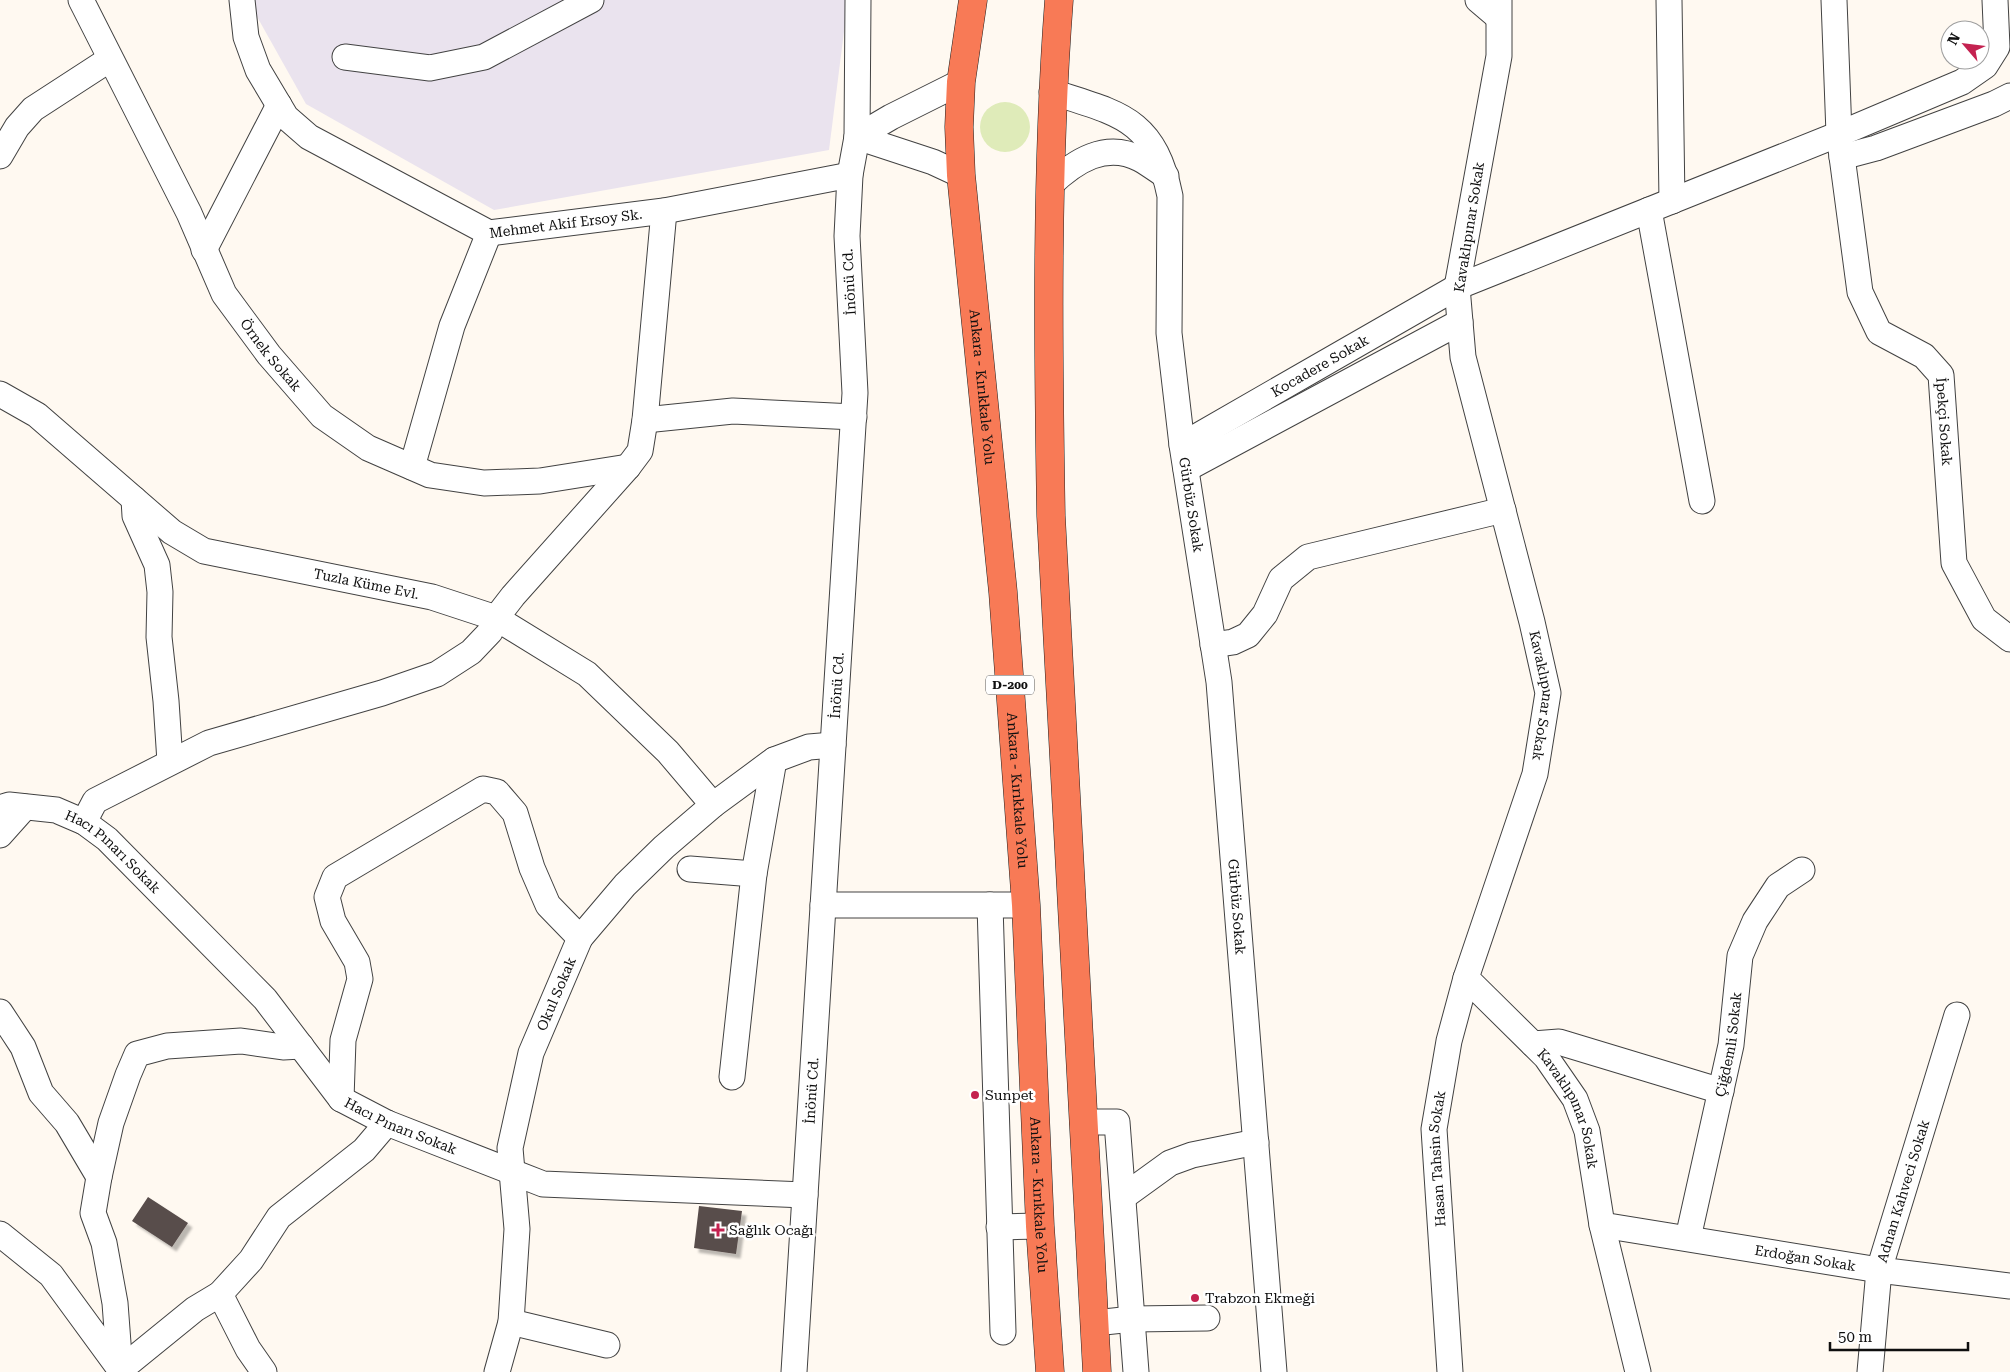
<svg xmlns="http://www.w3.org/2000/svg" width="2010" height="1372" font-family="'Roboto Serif',serif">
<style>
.industrial{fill:#eae3ee}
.green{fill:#dfebb9}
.building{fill:#584d4b;filter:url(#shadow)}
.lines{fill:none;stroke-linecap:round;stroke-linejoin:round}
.minor-casing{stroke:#424242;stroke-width:27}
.highway-casing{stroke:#202020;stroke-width:29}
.minor{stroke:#fff;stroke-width:25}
.highway{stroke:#f87a56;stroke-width:28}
.poi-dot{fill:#c42250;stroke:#fff;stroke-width:2}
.labels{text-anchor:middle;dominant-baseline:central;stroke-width:5;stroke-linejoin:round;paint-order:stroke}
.shield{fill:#fff;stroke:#575757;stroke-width:1}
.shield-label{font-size:12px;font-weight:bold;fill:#0f0f0f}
.street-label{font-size:14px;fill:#0f0f0f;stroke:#fff}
.poi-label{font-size:14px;fill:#0f0f0f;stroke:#fff;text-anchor:start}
</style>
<defs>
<filter id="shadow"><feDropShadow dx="4.5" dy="4.5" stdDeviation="1" flood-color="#0004"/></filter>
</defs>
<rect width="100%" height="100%" fill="#fff9f1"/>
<path class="industrial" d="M250,0H848L829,150L494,210L306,104L250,4Z"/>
<path class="green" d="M980 127a25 25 0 1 1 50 0a25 25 0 1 1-50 0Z"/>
<path class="building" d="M148,1197L188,1223L172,1247L132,1221Z
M699,1206L742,1211L736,1254L694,1248Z"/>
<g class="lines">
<defs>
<g id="minor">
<path id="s1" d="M81,0L189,213L224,294L269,355L322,416L368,448L430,475L484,483L540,481L628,467"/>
<path id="s2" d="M242,0L246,37L258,70L286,117L309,137L489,233L664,211L850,175"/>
<path d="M1478,0L1498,17"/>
<path id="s3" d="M1499,0V56L1457,287L1463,357L1532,622L1548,693L1535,774L1466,978L1546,1057L1575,1099L1587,1131L1602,1225L1638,1372"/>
<path d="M1669,0L1672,201"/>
<path id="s4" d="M1834,0L1839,134L1860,292L1879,332L1924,356L1941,375L1954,563L1984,619L2010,639"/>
<path d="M345,57L430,68L484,57L591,0"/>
<path id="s5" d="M1052,92C1120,114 1154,118 1170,196L1169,333L1182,445L1219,682L1274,1372"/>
<path d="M857,137L891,117L961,82"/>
<path d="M857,137L933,162L961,175"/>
<path d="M0,156L17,127L33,109L110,59"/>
<path d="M1842,157L1876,148L1994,104L2010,96"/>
<path d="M1050,185C1075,161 1106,141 1140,159C1149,164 1157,170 1166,176"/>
<path d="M1649,210L1702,501"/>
<path d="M204,250L279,105"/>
<path id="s6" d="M0,394L37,415L172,532L204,551L432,597L496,618L587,674L668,752L713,805"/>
<path d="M645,420L733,411L854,417"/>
<path id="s7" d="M1182,445L1457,287L1839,134L1962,82L1985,66L1997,47L1995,0"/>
<path d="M412,467L452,326L489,233"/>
<path d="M1186,469L1460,322"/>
<path d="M134,499L135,516L157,565L160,592L159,637L166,701L170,762"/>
<path d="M1213,645L1233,642L1248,635L1265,614L1281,579L1308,557L1503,510"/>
<path id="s8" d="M0,808L9,805L56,810L84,822L107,839L265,999L341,1099L387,1123L543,1184L805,1195"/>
<path d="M84,822L95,801L209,743L382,693L437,674L471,652L490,632L496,618L513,596L628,467L640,451L645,420L664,211"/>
<path d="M0,835L25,807"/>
<path d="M690,869L754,874"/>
<path d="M823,905H1026"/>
<path d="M990,905L1003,1332"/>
<path d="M0,1012L23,1047L41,1093L67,1123L99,1177"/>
<path d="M1533,1044L1559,1042L1721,1091"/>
<path d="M732,1077L754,874L774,760"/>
<path d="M341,1099L343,1040L360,979L357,962L333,921L327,897L335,877L483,789L497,792L515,813L532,868L548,905L580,938"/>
<path d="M1083,1122H1117L1136,1372"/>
<path d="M1123,1197L1170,1163L1192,1155L1256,1142"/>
<path id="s9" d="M1602,1225L1879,1270L2010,1286"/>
<path d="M999,1227L1040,1226"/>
<path d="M0,1234L51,1275L119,1368"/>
<path id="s10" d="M1688,1238L1731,1045L1740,956L1755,921L1778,886L1802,870"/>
<path d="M220,1294L248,1349L264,1372"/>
<path d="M511,1322L607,1345"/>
<path d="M1095,1323L1132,1319L1207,1318"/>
<path d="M120,1370L115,1303L104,1243L93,1213L99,1177L111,1123L128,1075L137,1054L167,1046L241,1041L283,1047L301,1046"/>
<path d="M120,1370L195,1309L220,1294L251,1260L279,1217L364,1150L387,1123"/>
<path id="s11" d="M497,1372L511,1322L517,1229L510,1148L531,1053L580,938L625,885L664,847L713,805L774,760L809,747L833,745"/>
<path id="s12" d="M794,1372L855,393L847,236L850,175L857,137L858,0"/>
<path id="s13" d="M1450,1372L1434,1129L1449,1041L1466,978"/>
<path id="s14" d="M1870,1372L1879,1270L1957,1015"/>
</g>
<g id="highway">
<path id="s15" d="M973,0L961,82L959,127L961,175L1003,592L1026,905L1040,1226L1050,1372"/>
<path d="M1059,0C1046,171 1048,344 1051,516L1097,1372"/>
</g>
</defs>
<use href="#minor" class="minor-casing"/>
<use href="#highway" class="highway-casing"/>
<use href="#minor" class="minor"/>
<use href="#highway" class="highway"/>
</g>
<g class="poi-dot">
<circle cx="975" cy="1095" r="5"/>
<path d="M715.5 1222.5h5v5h5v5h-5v5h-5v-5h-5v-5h5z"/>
<circle cx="1195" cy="1298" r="5"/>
</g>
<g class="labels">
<rect class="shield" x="986" y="675.5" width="48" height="19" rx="4"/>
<g class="shield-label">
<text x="1010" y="685">D-200</text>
</g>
<g class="street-label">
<text stroke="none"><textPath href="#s2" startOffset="439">Mehmet Akif Ersoy Sk.</textPath></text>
<text transform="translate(1469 227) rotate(-81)">Kavaklıpınar Sokak</text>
<text transform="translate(849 282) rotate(-93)">İnönü Cd.</text>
<text stroke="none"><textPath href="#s1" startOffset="404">Örnek Sokak</textPath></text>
<text stroke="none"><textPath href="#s7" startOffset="159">Kocadere Sokak</textPath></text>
<text stroke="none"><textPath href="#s15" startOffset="389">Ankara - Kırıkkale Yolu</textPath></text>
<text stroke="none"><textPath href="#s4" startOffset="461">İpekçi Sokak</textPath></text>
<text stroke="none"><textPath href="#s5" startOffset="480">Gürbüz Sokak</textPath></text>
<text stroke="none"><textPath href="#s6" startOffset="424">Tuzla Küme Evl.</textPath></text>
<text stroke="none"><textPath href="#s12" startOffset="688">İnönü Cd.</textPath></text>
<text stroke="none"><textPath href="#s3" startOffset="710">Kavaklıpınar Sokak</textPath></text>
<text stroke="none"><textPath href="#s15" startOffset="794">Ankara - Kırıkkale Yolu</textPath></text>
<text stroke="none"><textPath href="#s8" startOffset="128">Hacı Pınarı Sokak</textPath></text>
<text stroke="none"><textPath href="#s5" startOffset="885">Gürbüz Sokak</textPath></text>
<text stroke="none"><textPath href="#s11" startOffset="388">Okul Sokak</textPath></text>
<text stroke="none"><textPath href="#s10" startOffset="198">Çiğdemli Sokak</textPath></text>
<text stroke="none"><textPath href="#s12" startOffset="282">İnönü Cd.</textPath></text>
<text stroke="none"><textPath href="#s3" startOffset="1175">Kavaklıpınar Sokak</textPath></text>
<text stroke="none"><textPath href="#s8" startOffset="532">Hacı Pınarı Sokak</textPath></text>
<text stroke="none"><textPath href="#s13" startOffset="214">Hasan Tahsin Sokak</textPath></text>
<text stroke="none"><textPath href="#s14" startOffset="185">Adnan Kahveci Sokak</textPath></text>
<text stroke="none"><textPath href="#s15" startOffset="1199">Ankara - Kırıkkale Yolu</textPath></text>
<text stroke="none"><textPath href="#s9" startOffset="206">Erdoğan Sokak</textPath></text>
</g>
<g class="poi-label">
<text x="985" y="1095">Sunpet</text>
<text x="729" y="1230">Sağlık Ocağı</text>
<text x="1205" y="1298">Trabzon Ekmeği</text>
</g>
</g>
<g transform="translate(1965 45) rotate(298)"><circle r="24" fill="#ffffff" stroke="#9f9f9f"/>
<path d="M0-4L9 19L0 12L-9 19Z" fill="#c42250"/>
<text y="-8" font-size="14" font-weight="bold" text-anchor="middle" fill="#0f0f0f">N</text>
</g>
<path d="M1830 1342v8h138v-8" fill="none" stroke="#0f0f0f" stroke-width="2.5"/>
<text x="1838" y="1342" font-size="15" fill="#0f0f0f" stroke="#ffffff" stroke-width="4" paint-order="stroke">50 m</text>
</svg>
